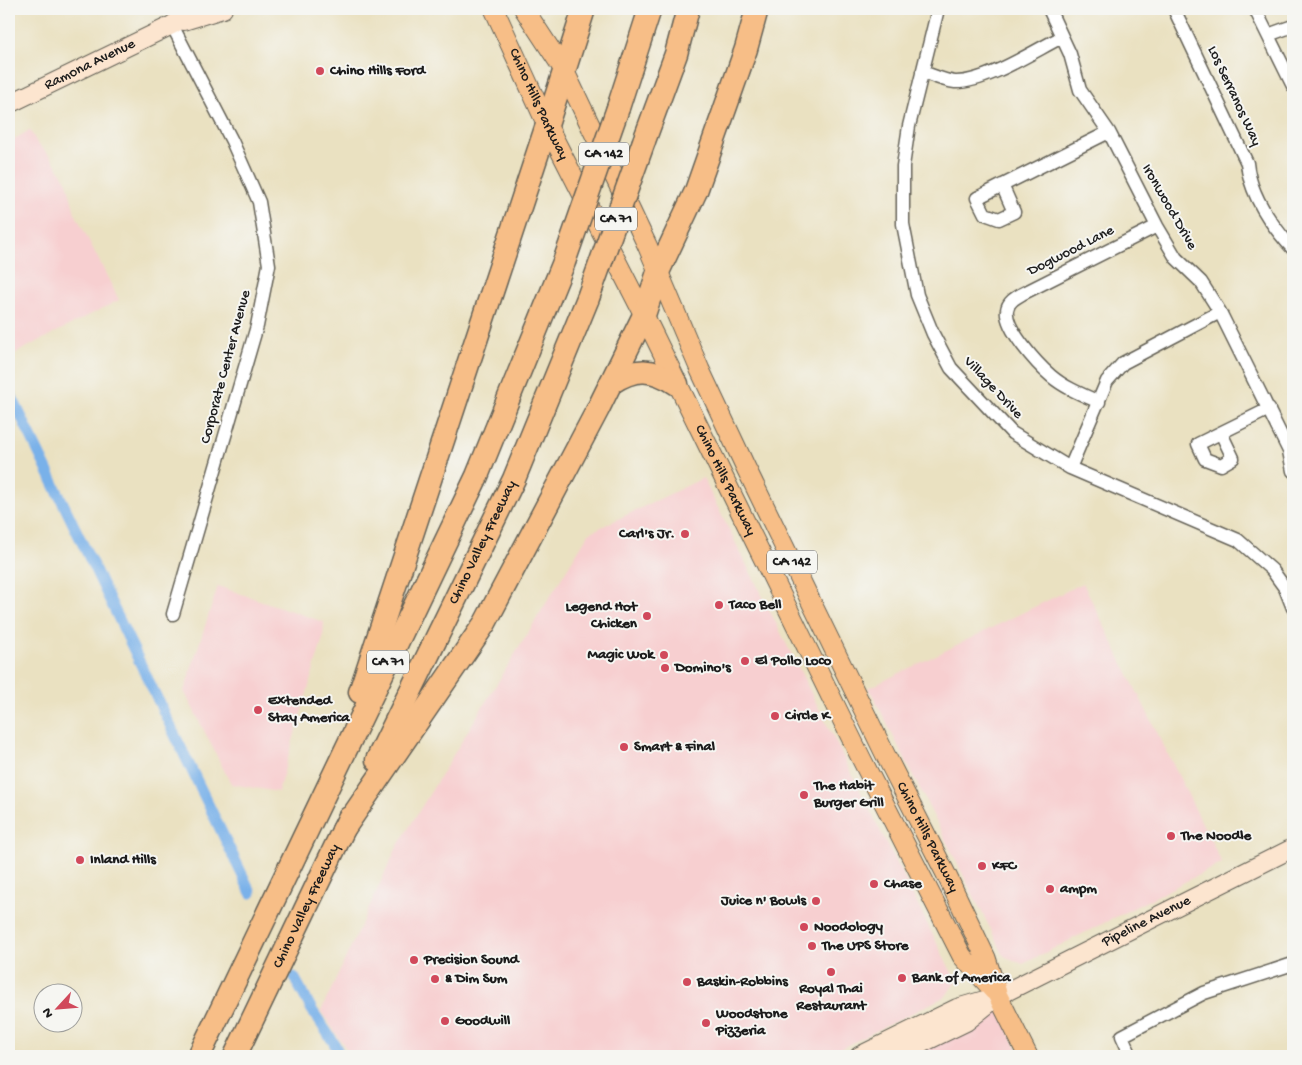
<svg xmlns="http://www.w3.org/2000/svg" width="1302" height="1065" font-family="'Gochi Hand',sans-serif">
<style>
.built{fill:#f7cfd0}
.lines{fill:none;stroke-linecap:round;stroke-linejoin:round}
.canal{stroke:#79b1e9;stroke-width:11}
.street-casing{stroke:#646156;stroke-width:15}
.secondary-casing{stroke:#646156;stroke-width:20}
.primary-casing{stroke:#646156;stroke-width:21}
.highway-casing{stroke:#646156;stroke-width:25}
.street{stroke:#fff;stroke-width:12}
.secondary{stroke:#fce5cf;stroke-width:18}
.primary{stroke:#f7be87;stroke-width:19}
.highway{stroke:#f7be87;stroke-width:22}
.highway-bridge-casing{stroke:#646156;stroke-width:25;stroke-linecap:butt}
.highway-bridge{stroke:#f7be87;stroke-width:22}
.poi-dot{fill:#d1495b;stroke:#f6f6f2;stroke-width:2}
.labels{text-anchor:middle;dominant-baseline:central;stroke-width:4;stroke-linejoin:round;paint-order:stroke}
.shield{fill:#f6f6f2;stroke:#5d5d5c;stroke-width:1}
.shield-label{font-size:14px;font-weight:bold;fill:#1c1c1c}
.street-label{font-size:15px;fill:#1c1c1c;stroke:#f6f6f2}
.poi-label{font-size:15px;font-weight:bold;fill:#1c1c1c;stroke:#f6f6f2;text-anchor:start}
</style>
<rect width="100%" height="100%" fill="#f6f6f2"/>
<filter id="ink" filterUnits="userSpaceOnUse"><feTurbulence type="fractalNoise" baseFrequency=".02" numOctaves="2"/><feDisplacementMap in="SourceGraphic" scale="10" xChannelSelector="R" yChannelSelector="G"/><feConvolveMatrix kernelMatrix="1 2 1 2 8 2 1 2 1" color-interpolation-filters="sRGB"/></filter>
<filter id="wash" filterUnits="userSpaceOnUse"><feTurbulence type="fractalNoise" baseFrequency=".0096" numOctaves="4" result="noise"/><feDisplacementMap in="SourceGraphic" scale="20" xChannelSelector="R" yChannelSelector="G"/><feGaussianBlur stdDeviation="1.12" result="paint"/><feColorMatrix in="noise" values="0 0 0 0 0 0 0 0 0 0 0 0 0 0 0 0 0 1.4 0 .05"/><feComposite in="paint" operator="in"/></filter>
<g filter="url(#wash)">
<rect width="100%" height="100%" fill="#eae1c1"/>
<path class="built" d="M30,130L37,143L51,157L67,182L75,213L119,300L12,355L9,349V142Z
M703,478L956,981L946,996L826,1056H351L321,1011L397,847L589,533Z
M1083,583L1222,863L1023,964L1004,956L869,688Z
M218,586L324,622L323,638L278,792L231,784L184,691Z
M995,1002L1021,1056H886Z"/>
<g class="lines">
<path class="canal" d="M9,391L251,893
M294,977L312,1010L334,1043L340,1056"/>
</g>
</g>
<g filter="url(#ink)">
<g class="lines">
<defs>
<path id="street" d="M938,9L909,126L903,166V224L917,295L933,334L951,368L1012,433L1070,468L1238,540L1272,570L1285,588L1293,608
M1049,9L1070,54L1080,90L1109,132L1157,226L1176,258L1201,282L1220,312L1289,451L1293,471
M1174,9L1247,163C1250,195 1272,226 1293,249
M1255,9L1293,86
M172,25L232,141L259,202L269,265L257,326L173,614
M1268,35L1293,26
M922,72C932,75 944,81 955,82C985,83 1034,51 1062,37
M1002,185L1014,212L999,219L985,214L977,198L1109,132
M1099,402C1083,395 1065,388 1051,376C1038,365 1004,328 1007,310C1008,302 1015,298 1022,294L1157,226
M1221,433L1233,458L1221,465L1205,459L1198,444L1269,409
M1070,468L1107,381L1123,363L1220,312
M1131,1056L1122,1036L1204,993L1293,964"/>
<g id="secondary">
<path d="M184,21L223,9"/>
<path id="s1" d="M9,104L172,25L196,9"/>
<path id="s2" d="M859,1056L957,1008L998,996L1293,848"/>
<path d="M896,1056L966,1022L992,1001"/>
</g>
<g id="primary">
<path id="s3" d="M494,9L547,125L644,315L861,758L962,956L994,991"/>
<path id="s4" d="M524,9L564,70L647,245L700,370L746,468L885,754L947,876L986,958L998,996L1028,1056"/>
</g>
<g id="highway">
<path d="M618,108L650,9"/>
<path d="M644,141L676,54L688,9"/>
<path d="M611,383C635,367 653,368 677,384"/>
<path d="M360,692L547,125L584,9"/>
<path id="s5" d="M377,760L514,479L588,298"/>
<path d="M343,830L485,623L598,409L644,315L658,272L696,191L746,49L757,9"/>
<path d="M199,1056L477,476L564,262"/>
<path id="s6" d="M235,1056L349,818"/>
</g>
</defs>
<use href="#street" class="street-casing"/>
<use href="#secondary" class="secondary-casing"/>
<use href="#primary" class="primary-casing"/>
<use href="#highway" class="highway-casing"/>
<use href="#street" class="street"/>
<use href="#secondary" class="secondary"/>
<use href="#primary" class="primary"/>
<use href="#highway" class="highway"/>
<defs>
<path id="highway-bridge" d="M564,262L618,108
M588,298L644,141"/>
</defs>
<use href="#highway-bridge" class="highway-bridge-casing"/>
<use href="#highway-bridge" class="highway-bridge"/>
</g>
</g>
<g class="poi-dot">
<circle cx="320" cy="71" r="5"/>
<circle cx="685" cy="534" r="5"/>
<circle cx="719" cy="605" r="5"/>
<circle cx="647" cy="616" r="5"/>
<circle cx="664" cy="655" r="5"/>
<circle cx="745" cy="661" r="5"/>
<circle cx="665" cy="668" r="5"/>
<circle cx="258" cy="710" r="5"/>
<circle cx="775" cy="716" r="5"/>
<circle cx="624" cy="747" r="5"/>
<circle cx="804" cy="795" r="5"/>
<circle cx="1171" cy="836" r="5"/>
<circle cx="80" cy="860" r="5"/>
<circle cx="982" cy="866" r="5"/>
<circle cx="874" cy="884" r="5"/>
<circle cx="1050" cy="889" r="5"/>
<circle cx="816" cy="901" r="5"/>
<circle cx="804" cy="927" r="5"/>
<circle cx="812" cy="946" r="5"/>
<circle cx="414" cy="960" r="5"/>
<circle cx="831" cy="972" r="5"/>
<circle cx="902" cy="978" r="5"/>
<circle cx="435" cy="979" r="5"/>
<circle cx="687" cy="982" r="5"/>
<circle cx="445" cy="1021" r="5"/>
<circle cx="706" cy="1023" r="5"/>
</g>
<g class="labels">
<g class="shield">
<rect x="579" y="142.5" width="50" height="23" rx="4"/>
<rect x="595" y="207.5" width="42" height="23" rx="4"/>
<rect x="767" y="550.5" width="50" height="23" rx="4"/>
<rect x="367" y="650.5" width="42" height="23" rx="4"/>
</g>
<g class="shield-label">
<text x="604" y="154">CA 142</text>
<text x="616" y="219">CA 71</text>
<text x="792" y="562">CA 142</text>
<text x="388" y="662">CA 71</text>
</g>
<g class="street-label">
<text stroke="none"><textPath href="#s1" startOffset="90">Ramona Avenue</textPath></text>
<text transform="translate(1234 96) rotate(65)">Los Serranos Way</text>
<text stroke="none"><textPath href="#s3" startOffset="105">Chino Hills Parkway</textPath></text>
<text transform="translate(1169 207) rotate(60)">Ironwood Drive</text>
<text transform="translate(1071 251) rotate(-27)">Dogwood Lane</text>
<text transform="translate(226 367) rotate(-75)">Corporate Center Avenue</text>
<text transform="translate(993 388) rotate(47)">Village Drive</text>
<text stroke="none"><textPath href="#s3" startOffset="525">Chino Hills Parkway</textPath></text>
<text stroke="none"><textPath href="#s5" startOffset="242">Chino Valley Freeway</textPath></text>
<text stroke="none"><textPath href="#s4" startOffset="922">Chino Hills Parkway</textPath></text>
<text stroke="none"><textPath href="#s6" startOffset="166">Chino Valley Freeway</textPath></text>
<text stroke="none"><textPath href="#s2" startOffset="318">Pipeline Avenue</textPath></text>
</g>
<g class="poi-label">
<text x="330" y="71">Chino Hills Ford</text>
<text x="675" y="534" text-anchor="end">Carl's Jr.</text>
<text x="729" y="605">Taco Bell</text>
<text x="637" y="607" text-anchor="end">Legend Hot<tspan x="637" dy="17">Chicken</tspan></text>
<text x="654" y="655" text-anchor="end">Magic Wok</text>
<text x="755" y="661">El Pollo Loco</text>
<text x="675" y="668">Domino's</text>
<text x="268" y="701">Extended<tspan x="268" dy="17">Stay America</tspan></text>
<text x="785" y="716">Circle K</text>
<text x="634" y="747">Smart &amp; Final</text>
<text x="814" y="786">The Habit<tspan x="814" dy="17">Burger Grill</tspan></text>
<text x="1181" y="836">The Noodle</text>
<text x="90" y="860">Inland Hills</text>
<text x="992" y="866">KFC</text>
<text x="884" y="884">Chase</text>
<text x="1060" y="889">ampm</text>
<text x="806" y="901" text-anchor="end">Juice n' Bowls</text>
<text x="814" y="927">Noodology</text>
<text x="822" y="946">The UPS Store</text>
<text x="424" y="960">Precision Sound</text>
<text x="912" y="978">Bank of America</text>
<text x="445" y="979">&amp; Dim Sum</text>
<text x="697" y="982">Baskin-Robbins</text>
<text x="831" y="989" text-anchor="middle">Royal Thai<tspan x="831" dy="17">Restaurant</tspan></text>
<text x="716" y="1014">Woodstone<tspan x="716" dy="17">Pizzeria</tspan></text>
<text x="455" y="1021">Goodwill</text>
</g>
</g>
<rect width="1302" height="1065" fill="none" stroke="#f6f6f2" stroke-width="30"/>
<g transform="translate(58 1008) rotate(244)"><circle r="24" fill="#f6f6f2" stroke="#9f9f9c"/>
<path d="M0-4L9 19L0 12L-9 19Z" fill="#d1495b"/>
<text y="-8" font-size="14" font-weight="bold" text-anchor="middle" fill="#1c1c1c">N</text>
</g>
</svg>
